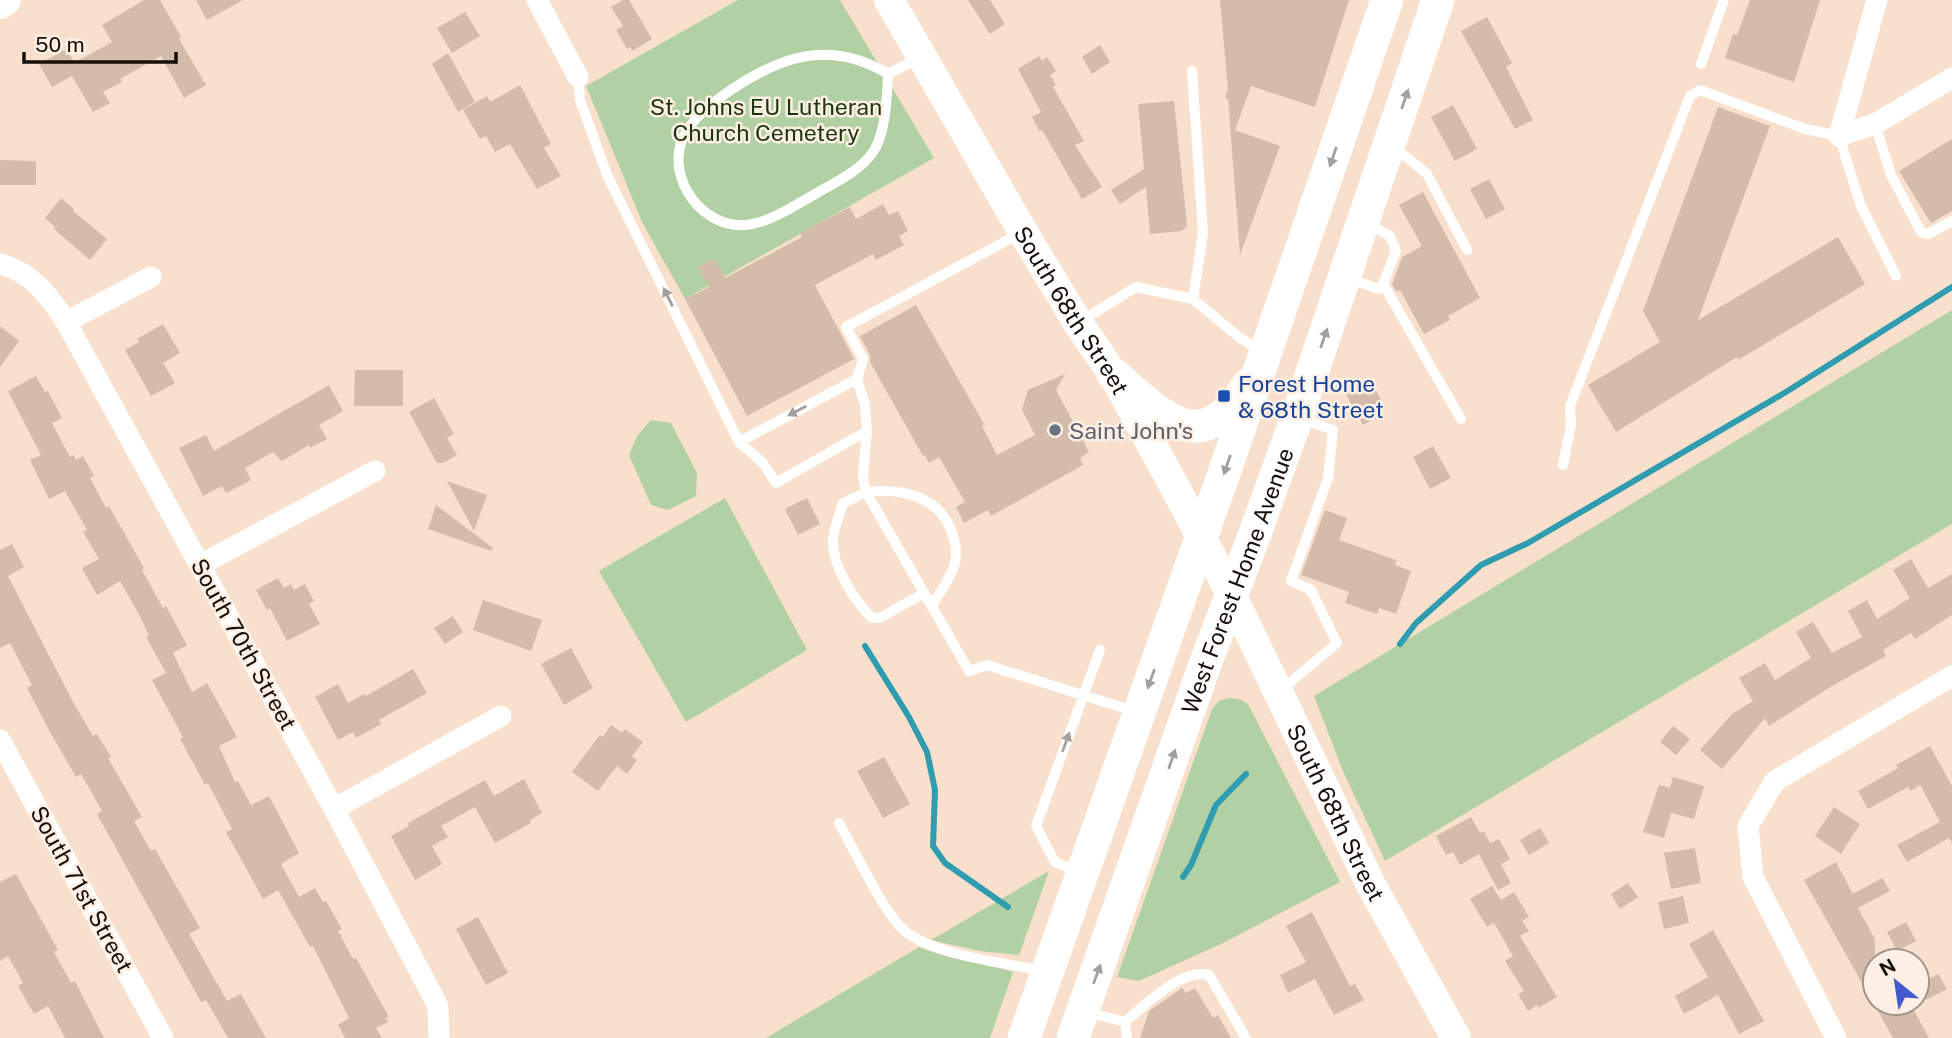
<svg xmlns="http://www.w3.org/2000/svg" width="1952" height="1038" font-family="'Public Sans',sans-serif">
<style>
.green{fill:#b1d0a4}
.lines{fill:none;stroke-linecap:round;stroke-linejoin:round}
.stream{stroke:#309caf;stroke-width:6}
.building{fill:#d4bcaa}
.lane{stroke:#fff;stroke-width:10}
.street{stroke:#fff;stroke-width:21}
.secondary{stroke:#fff;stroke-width:30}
.primary{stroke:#fff;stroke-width:33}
.oneway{fill:#a29f9c}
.transit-dot{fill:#1a4fb4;stroke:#feefe4;stroke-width:2.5}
.worship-dot{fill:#6b7280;stroke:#feefe4;stroke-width:2.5}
.labels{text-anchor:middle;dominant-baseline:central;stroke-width:5;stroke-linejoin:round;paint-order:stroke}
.park-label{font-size:23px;fill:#1a370c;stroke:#feefe4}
.street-label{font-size:23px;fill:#160e08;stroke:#feefe4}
.transit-label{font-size:23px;fill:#164399;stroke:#feefe4;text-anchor:start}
.worship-label{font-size:23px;fill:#5b616d;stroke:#feefe4;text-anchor:start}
</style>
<rect width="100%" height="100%" fill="#f8e0cd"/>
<path class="green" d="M738,0H840L934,158L685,299L643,224L586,86Z
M1952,310V524L1385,861L1343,771L1314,696Z
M651,420L671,423L697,473L696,496L668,510L651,505L629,455L637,436Z
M725,498L807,650L686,722L599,571Z
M1229,698L1239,699L1248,704L1340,882L1221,944L1139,981L1117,977L1212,709L1219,701Z
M1049,871L1019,955L980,951L931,940Z
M919,947C950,960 982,962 1013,972L990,1038H766Z"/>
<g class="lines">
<path class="stream" d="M1400,644L1416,623L1481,565L1528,543L1786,392L1952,287
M865,646L909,717L927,752L935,790L933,846L945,863L1008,907
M1183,877L1191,865L1216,805L1246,774"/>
</g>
<path class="building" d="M144,0H160L181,37L179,39L206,85L184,98L161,56L120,79L122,82L103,92L110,103L93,112L72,76L52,87L39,64L67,49L74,63L112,42L102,25Z
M196,0H243L207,20Z
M623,0H629L652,39L632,51L630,47L627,49L616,30L623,26L611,7Z
M968,0H990L1005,24L990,34Z
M1220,0H1349L1315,107L1251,86L1235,130L1280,146L1240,255L1228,99L1225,98L1228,89Z
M1750,0H1820L1794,82L1725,58L1733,34L1737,35Z
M465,12L480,36L452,53L437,28Z
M1487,17L1512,63L1506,67L1533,120L1515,129L1461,31Z
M1100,45L1110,62L1092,74L1082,57Z
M448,53L475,102L458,112L432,64Z
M1039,56L1042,61L1047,57L1056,71L1050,75L1056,85L1053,87L1084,141L1075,145L1102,187L1082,199L1042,130L1039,131L1032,117L1041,112L1018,69Z
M520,85L551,144L544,148L561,176L537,189L510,144L495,152L486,136L480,139L463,110L487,96L490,102Z
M1174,101L1187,225L1182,231L1150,234L1146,187L1120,204L1111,190L1144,169L1138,104Z
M1453,105L1477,149L1455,161L1431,117Z
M1718,107L1770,126L1698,320L1838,237L1865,284L1738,360L1737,357L1616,432L1588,385L1660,342L1643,311Z
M1952,139V211L1931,223L1899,171Z
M0,160L36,161V185H0Z
M1489,179L1505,209L1486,219L1470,189Z
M1423,192L1480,298L1448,316L1450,320L1424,334L1400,290L1397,292L1392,285L1402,257L1422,246L1399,205Z
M61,198L74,209L73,211L107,239L90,260L54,229L55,227L45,218Z
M883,204L889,215L898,211L908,231L899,236L904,245L876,260L873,254L815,285L854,359L747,416L685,299L709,287L698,267L714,258L725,278L802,237L800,233L850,207L856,219Z
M916,305L984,424L982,426L997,455L1035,435L1022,410L1028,390L1065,374L1056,390L1089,452L1080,458L1083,465L991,516L988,510L964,523L956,507L965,502L939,457L929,463L925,455L923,456L870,362V355L860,336Z
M163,324L180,353L163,363L175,383L151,396L125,350L139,342L137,339Z
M0,326L19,341L0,367Z
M355,370H403V406H354Z
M36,376L45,392L48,391L62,418L52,423L70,457L74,455L76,460L83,456L94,476L90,478L106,508L109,506L144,568L142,570L163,608L166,606L187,645L173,653L192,692L207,683L237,737L219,746L235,782L238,781L251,805L269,796L299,853L281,864L299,897L315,888L323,902L326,901L342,929L338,931L353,959L356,958L389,1017L386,1018L388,1022L376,1028L382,1038H345L338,1025L349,1018L313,946L310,947L278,890L263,899L226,832L232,829L208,783L205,785L180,739L183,737L152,680L166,673L146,637L149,636L142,620L120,581L97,595L82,568L99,559L83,532L87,530L65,491L49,499L30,460L41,455L8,391Z
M1359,378L1364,387L1372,383L1384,406L1377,410L1380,416L1363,425L1342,387Z
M329,385L343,411L319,425L327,439L310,448L309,445L282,461L273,452L245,468L251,480L226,493L222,486L203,496L179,448L206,435L214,451Z
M434,398L454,434L447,438L457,455L443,463H437L409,412Z
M1433,446L1451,478L1430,489L1413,457Z
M447,481L487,495L474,531Z
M807,498L820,524L798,535L785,509Z
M436,505L493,548L491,551L428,529Z
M1325,510L1347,518L1339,540L1396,560L1395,565L1411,571L1396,614L1379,608L1377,614L1345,603L1349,592L1301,575Z
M12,544L24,567L8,576L73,702L93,736L97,734L111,757L108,758L142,817L134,821L151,851L155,849L200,928L189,934L227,1001L241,994L266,1038H228L206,1000L201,1002L97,814L102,811L81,774L76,777L50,732L27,688L32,685L10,643L0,648V550Z
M1911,559L1928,588L1952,574V615L1915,639L1911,633L1883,650L1886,656L1832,686L1769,726L1765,718L1722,769L1700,750L1732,714L1753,701L1739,678L1765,663L1775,680L1811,658L1796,632L1813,622L1832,653L1862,637L1848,611L1867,600L1877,619L1910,598L1893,570Z
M278,578L284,588L291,584L294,590L305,584L314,601L309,604L320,624L287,641L270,608L267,610L256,590Z
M483,600L542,620L531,651L473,630Z
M453,616L463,632L445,644L434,628Z
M571,648L593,688L564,705L541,664Z
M413,669L427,693L379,720L381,724L356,738L353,732L338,740L315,697L338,684L348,703L364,694L366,696Z
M611,725L622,733L625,729L643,742L632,756L637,760L627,774L617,766L598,791L572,772L600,735L603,737Z
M1673,726L1690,739L1676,755L1660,742Z
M1930,746L1952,786V843L1949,838L1907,862L1897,845L1940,822L1920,785L1910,791L1908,787L1868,809L1858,791L1898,768L1896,765Z
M884,757L910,804L883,818L857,771Z
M1673,777L1704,786L1694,819L1671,813L1664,838L1643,832L1659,785L1670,788Z
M524,779L542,813L530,820L531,823L495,843L475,807L441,826L448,837L432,846L442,864L415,880L391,836L409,826L408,823L485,780L494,796Z
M1834,807L1860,824L1841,854L1815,836Z
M1471,817L1480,833L1484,831L1490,843L1499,839L1510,859L1501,864L1511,883L1498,890L1479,854L1460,865L1453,852L1446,855L1436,836Z
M1540,828L1549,843L1529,855L1520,840Z
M1695,848L1701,883L1671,889L1664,853Z
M1836,862L1853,894L1882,878L1890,891L1858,908L1875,939V1003H1910L1929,1038H1893L1804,880Z
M16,874L58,950L54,952L71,983L75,981L104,1038H65L48,1006L34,1014L18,986L23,983L8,956L0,961V882Z
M1628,883L1638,897L1620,909L1611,894Z
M1492,886L1501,900L1514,892L1529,917L1522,921L1529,931L1520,936L1557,997L1538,1008L1537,1005L1528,1011L1518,994L1524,991L1505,961L1513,956L1494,923L1487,927L1470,899Z
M1683,896L1689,923L1664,929L1658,902Z
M1312,912L1350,986L1355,984L1364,1000L1334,1015L1315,979L1288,993L1280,975L1306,962L1286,926Z
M478,917L508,973L486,985L456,929Z
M1906,922L1916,941L1897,951L1887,932Z
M1713,930L1764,1021L1739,1034L1718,995L1684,1014L1675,996L1708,977L1689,944Z
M1938,974L1947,989L1926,1000L1918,985Z
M1182,988L1186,993L1195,988L1213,1018L1218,1015L1231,1038H1140L1149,1011Z"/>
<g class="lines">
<path class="lane" d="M1701,64L1724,0
M1192,71L1203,233L1193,299
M888,74C887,96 886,133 873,152C861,170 836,182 817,193C795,205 770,223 745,225C702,228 667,179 682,140C690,120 708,107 725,94C778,57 828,38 888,74L921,57
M578,77L580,100L607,175L739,442L857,379
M1875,124L1891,175L1921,232L1928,234L1952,221
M1392,145L1427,174L1467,250
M1021,233L846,327L863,359L857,379L865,405L867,431L863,477L866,492L969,671L987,665L1137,712
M1347,278L1379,289L1383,284L1396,251L1390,236L1366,223
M1383,284L1461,419
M1081,321L1136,287L1193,299L1240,338L1263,352
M739,442L763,463L776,483L867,431
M1563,465L1571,425L1570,406L1690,96L1700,90L1805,129L1839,136L1861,206L1896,276
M924,593L880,618H872C855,602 832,565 833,541C833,529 840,515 843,503C851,500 860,494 868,492C901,488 938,496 951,530C954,540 958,551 955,562C952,577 939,593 932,606
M1280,691L1337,643L1311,590L1291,581L1328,478L1333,430L1300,418
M839,823C854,849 885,916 906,932C938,956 1005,963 1044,971
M1079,872L1055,862L1036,826L1100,650
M1086,1012L1125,1022
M1125,1022C1144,1006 1182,967 1209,975L1246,1038
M1125,1022L1127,1038"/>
<path class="street" d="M537,0L578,77
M1839,136L1877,0
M1839,136L1875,124L1952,78
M0,264C32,272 49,296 66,322L334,809L438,1006L439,1038
M66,322L151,277
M200,565L375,471
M0,740L163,1038
M334,809L501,716
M1836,1038L1753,877L1748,826L1775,781L1952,676"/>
<g class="secondary">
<path id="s1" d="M889,0L1023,232L1078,323L1113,374L1178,493L1232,596L1370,883L1456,1038"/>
<path d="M0,4L6,0"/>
</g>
<g class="primary">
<path d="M1113,374C1162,415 1200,462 1248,385"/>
<path d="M1024,1038L1222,479L1387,0"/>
<path id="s2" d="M1073,1038L1207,659L1253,539L1297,417L1438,0"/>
</g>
</g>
<defs><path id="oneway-solid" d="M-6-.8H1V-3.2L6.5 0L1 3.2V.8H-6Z" transform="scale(1.75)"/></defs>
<g class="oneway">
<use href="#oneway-solid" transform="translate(1405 99) rotate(-71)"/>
<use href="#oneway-solid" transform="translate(1333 157) rotate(109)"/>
<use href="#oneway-solid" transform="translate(668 297) rotate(-116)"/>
<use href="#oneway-solid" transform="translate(1324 338) rotate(-71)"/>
<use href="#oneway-solid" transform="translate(797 411) rotate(152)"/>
<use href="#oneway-solid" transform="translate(1227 465) rotate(109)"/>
<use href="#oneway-solid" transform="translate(1151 679) rotate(110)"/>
<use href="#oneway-solid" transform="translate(1066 742) rotate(-70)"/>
<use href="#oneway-solid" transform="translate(1172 759) rotate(-71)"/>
<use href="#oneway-solid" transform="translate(1097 974) rotate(-70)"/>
</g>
<rect class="transit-dot" x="1217" y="389" width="14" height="14" rx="3.5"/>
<circle class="worship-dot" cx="1055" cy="430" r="7"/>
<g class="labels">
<g class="park-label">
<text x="766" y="106">St. Johns EU Lutheran<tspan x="766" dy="26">Church Cemetery</tspan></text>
</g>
<g class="street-label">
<text stroke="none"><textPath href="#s1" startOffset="360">South 68th Street</textPath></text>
<text stroke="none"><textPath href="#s2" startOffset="486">West Forest Home Avenue</textPath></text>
<text transform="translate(244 644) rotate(61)">South 70th Street</text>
<text stroke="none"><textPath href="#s1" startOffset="928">South 68th Street</textPath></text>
<text transform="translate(82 889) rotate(61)">South 71st Street</text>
</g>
<g class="transit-label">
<text x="1238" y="383">Forest Home<tspan x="1238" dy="26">&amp; 68th Street</tspan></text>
</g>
<g class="worship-label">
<text x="1069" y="430">Saint John's</text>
</g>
</g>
<g transform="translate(1896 982) rotate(330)"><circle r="33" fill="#feefe4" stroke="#a1958c" stroke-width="2"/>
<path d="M0-5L12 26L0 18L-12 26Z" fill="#445bcf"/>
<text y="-10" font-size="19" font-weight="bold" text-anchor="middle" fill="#160e08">N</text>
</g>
<path d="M24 52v10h152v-10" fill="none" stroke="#160e08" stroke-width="3.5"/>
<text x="35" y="52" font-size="21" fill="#160e08" stroke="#feefe4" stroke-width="5" paint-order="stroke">50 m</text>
</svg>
